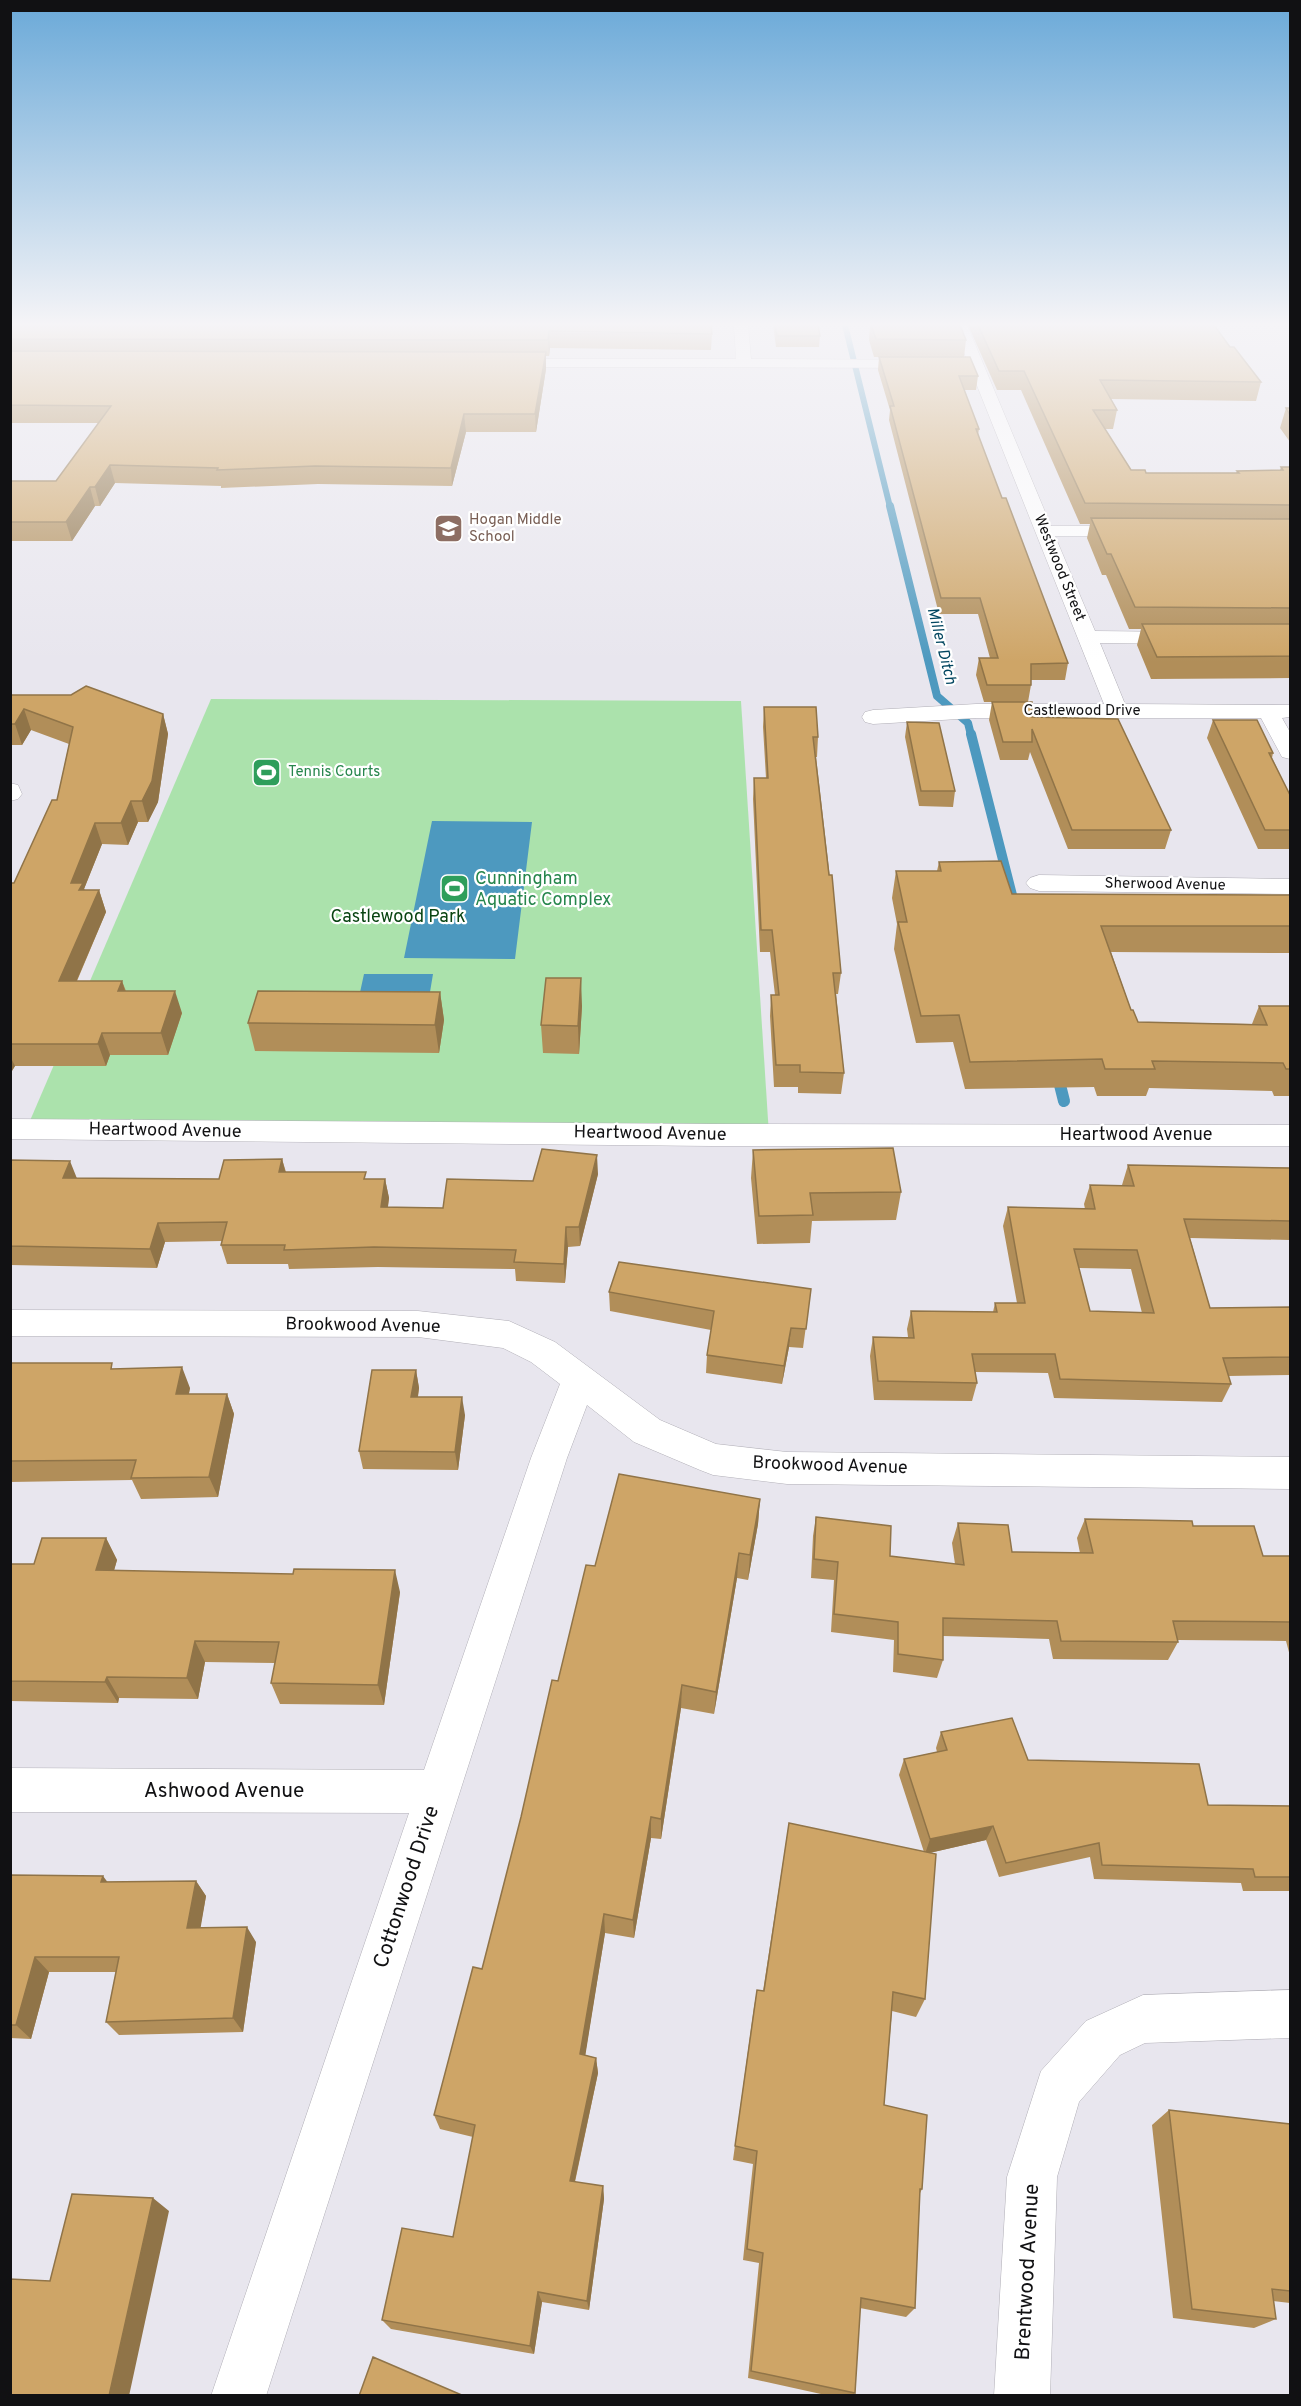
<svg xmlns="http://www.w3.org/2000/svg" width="1301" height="2406" font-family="Overpass,sans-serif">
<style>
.green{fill:#abe2ac}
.water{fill:#4d99bf}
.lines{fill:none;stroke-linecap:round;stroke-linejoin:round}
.stream-far3{stroke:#4d99bf;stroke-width:6}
.stream-far2{stroke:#4d99bf;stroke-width:8}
.stream-far1{stroke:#4d99bf;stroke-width:10}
.stream{stroke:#4d99bf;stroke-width:12}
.street-casing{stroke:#b1afb7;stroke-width:1}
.street{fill:#fff;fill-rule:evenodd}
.wall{fill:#b18e59;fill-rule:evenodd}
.shaded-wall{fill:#907448}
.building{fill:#cea567;stroke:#907448;stroke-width:1.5;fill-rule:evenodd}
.labels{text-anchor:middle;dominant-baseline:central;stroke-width:4.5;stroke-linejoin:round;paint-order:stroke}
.far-education-label{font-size:15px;fill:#785e54;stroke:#fff;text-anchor:start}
.far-street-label{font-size:15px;fill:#111113;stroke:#fff}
.far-leisure-label{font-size:15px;fill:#27864d;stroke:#fff;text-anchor:start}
.far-water-label{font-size:16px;font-style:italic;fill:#024660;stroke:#fff}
.leisure-label{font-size:18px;fill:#27864d;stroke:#fff;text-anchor:start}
.park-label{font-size:18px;fill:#094412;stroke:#fff}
.street-label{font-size:18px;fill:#111113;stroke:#fff}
.near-street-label{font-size:21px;fill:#111113;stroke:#fff}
</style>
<rect width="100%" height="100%" fill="#e8e6ee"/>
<path class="green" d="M211,699L741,701L769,1135L26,1130Z"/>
<path class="water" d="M432,821L532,822L515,959L404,958Z
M364,974H433L429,998L359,997Z"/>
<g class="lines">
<path class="stream-far3" d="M845,325L890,507"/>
<path class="stream-far2" d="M890,506L937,696L968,723L971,735"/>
<path class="stream-far1" d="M971,734L1013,899"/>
<path class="stream" d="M1057,1073L1064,1101"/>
<defs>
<path id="street" d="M734,325H748L751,359L967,360L953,325H967L1051,526H1131L1137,527L1140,531L1137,535L1131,536H1055L1095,631L1182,632L1189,634L1192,638L1189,642L1182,644L1100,643L1125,704L1290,705V717L1282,718L1290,732V759L1282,757L1261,718H976L873,724L865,722L862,717L865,712L873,710L976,704H1104L970,368L503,367L496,363L503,359H736Z
M10,783L18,785L22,794L18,799L10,801Z
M1039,875L1290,879V894L1039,891L1030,888L1026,883L1030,878Z
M10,1119L712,1124L1290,1125V1146H712L10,1139Z
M10,1310L418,1311L509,1321L555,1342L660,1420L716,1444L787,1452L1290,1457V1489L787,1484L713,1475L700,1470L634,1442L587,1405L567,1458L266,2396H211L409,1813L10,1812V1768L424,1770L531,1458L560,1384L531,1362L503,1348L418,1337L10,1336Z
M1290,1990V2038L1145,2043L1120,2055L1079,2102L1057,2177L1050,2396H994L1007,2177L1041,2071L1086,2021L1143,1995Z"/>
</defs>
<use href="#street" class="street-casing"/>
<use href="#street" class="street"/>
</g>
<path class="wall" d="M10,325L712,334L711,350L550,348L549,356H546V369L536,432H466L452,486L318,484L221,488V486L115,483L100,506H95L72,541H10V481H56L99,423H10Z
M773,325H818L820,336L819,347H776Z
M870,325H960L966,340L964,357L978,376L976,390H964L979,429L978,435L1002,498L1068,663L1065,680H1031V685L1028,702H984L976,675L979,658H990L978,614H939L889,420L890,410L878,370L879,357H874L869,340Z
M968,325H1214L1230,347L1261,382L1256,401L1111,399L1117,410L1113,429H1105L1131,470L1146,473H1236L1237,471L1280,470L1281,467H1290V678L1151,679L1137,645L1141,629H1129L1106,575H1102L1087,538L1090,524H1080L1021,390H997Z
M1286,408H1290V442L1280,428Z
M10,695L163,714L168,734L158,802L148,822H138L128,845L102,844L84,889L85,890H99L106,912L77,981H122L126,991L182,1013L168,1055H110L106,1066H15L10,1074V883H14L57,800L69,744L31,730L22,745H10Z
M992,702L1032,717L1171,830L1165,849H1068L1030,752L1028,760H1000L989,720Z
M764,707L818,737L817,757H816L841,973L838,994H836L844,1073L841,1094L798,1093V1087H774L770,1016L771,995H775L770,952H760L753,799L754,778H766L763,727Z
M1213,720L1273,753L1272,758L1290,795V849H1258L1207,738Z
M907,722L955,791L953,807L919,806L905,737Z
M939,862L1012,894L1290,895V953L1111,952L1131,1010L1138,1022L1252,1024L1259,1006H1290V1096H1274L1272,1091L1149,1088L1146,1096H1097L1094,1087L965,1089L953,1042L916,1043L894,949L897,924L892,898L896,871H937Z
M440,992L444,1020L439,1053L255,1051L248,1023Z
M582,1006L579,1054L543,1053L541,1025Z
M753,1150L901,1192L896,1220L812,1221L810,1243L757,1244L751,1178Z
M282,1159L286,1172L367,1179H385L389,1198L388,1207L443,1208L533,1181L598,1174L580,1246L568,1247L565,1283L516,1281L515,1269L378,1267L289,1269L288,1264H227L221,1245L222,1241L165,1242L157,1268L10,1265V1160L77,1178L219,1179Z
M1128,1165L1290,1168V1240L1190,1238L1210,1308L1290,1307V1375L1228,1376L1231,1384L1222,1402L1054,1398L1048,1373L975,1372L977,1383L972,1401L874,1400L870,1356L873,1337H908L907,1329L911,1311L993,1312L995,1303H1017L1003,1226L1008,1207L1085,1209L1084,1204L1090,1185H1122ZM1079,1268L1131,1269L1142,1313L1090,1311Z
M811,1289L803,1348L789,1347L782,1384L706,1373L707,1355L711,1330L610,1311L609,1292Z
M10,1363L115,1369L190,1388L189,1394H227L234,1414L218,1497L141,1499L132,1480L10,1482Z
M416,1370L419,1388L418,1397L465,1415L458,1470L363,1469L359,1451Z
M760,1499L758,1524L748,1580L737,1578L714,1714L681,1708L661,1839L651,1838L634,1938L605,1933L585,2055L596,2058L598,2073L575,2182L603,2186L604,2199L589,2310L542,2302L534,2354L391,2329L382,2320L453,2237L473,2137L440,2129L434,2115L482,1969L558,1681L595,1566Z
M816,1517L890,1556L955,1564L952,1543L958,1523L1012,1552L1080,1553L1077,1538L1085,1519L1193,1526L1263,1556H1290V1656L1286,1641L1178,1640V1642L1168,1660L1053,1659L1049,1639L943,1636V1660L937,1678L893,1672L894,1640L831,1632L834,1580L811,1578L813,1536Z
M106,1538L117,1560L114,1570L400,1592L384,1705L280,1704L271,1683L275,1663L205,1662L198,1699L119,1698L118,1703L10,1701V1564H34Z
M941,1732L1028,1760L1208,1805L1290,1806V1891H1243L1241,1883L1094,1879L1090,1857L999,1877L986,1840L929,1853L925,1999L916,2017L892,2011L884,2105L922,2189L920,2193L915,2308L906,2317L860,2308L855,2393L852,2396H830L748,2378L759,2263L743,2260L753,2164L733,2160L754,2007L757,1990L763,1991L789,1823L924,1852L899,1775L904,1759L937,1752L936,1748Z
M10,1875L108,1882L196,1881L206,1896L200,1928L256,1942L243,2032L119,2035L106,2022L117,1972H49L31,2039L10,2038Z
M1169,2110L1290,2124V2303L1273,2301L1276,2319L1254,2328L1173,2318L1152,2125Z"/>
<path class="shaded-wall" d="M549,331L550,348L549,356L548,340Z
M546,352V369L536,432L535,414Z
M464,414L466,432L452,486L451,468Z
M110,465L115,483L100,506L95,487Z
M90,487L95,506L72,541L66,522Z
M24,709L31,730L22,745L15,724Z
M163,714L168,734L158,802L148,822L142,801Z
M131,801L138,822L128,845L121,823Z
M95,823L102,844L84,889L90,905L71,883Z
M99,890L106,912L67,1003L59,981Z
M581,978L582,1006L579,1054L578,1026Z
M122,981L129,1003L118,991Z
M175,991L182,1013L168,1055L161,1033Z
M440,992L444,1020L439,1053L435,1025Z
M102,1033L110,1055L106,1066L98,1044Z
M10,1056L15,1066L10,1074Z
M597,1155L598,1174L580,1246L579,1227Z
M282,1159L287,1178L279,1172Z
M70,1161L78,1181L63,1178Z
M385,1179L389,1198L385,1226L381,1207Z
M158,1223L165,1242L157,1268L150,1249Z
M566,1227L568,1247L565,1283L564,1264Z
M791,1328L789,1347L782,1384L784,1366Z
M182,1367L190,1388L184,1415L176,1394Z
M416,1370L419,1388L415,1415L411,1397Z
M227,1394L234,1414L218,1497L209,1477Z
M462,1397L465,1415L458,1470L455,1452Z
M760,1499L758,1524L748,1580L750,1555Z
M106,1538L117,1560L108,1592L96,1570Z
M739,1553L737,1578L714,1714L716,1692Z
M395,1570L400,1592L384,1705L378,1685Z
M195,1641L205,1662L198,1699L187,1678Z
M107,1677L119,1698L118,1703L105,1682Z
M682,1685L681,1708L661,1839V1819Z
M651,1817V1838L634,1938L633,1920Z
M993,1826L986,1840L925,1854L930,1839Z
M103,1876L115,1892L101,1882Z
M196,1881L206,1896L198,1943L187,1928Z
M604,1914L605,1933L583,2070L580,2054Z
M247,1927L256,1942L243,2032L233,2018Z
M35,1957L49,1972L31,2039L16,2025Z
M596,2058L598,2073L572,2194L570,2181Z
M603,2186L604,2199L589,2310L587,2301Z
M153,2198L169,2211L129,2396H109Z
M538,2292L542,2302L534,2354L530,2346Z"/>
<path class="building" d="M10,325H711L712,334L549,331L548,340L10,339Z
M775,325H818L820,336H777Z
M871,325H960L966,340L876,339Z
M978,325H1214L1230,347H1234L1261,382L1100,380L1117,410H1093L1131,470H1145L1146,473H1239L1237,471L1283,470L1281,467H1290V505L1085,503L1024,371H999Z
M10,351L546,352L535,414H464L451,468L315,466L217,470L218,468L110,465L95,487H90L66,522H10V481H56L111,406L10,405Z
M879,357H970L978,376H959L979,429H976L1002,498H1006L1068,663L1031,664V685H987L979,658H998L980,598H941L890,406H894Z
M1286,408H1290V415Z
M1091,518L1290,519V608L1135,607L1111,554H1107Z
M1142,624H1290V656L1157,657Z
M86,686L163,714L152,781L142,801H131L121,823H95L71,883H83L79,890H99L59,981H122L118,991H175L161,1033H102L98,1044H10V883H14L52,800H57L73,727L24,709L15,724H10V695H71Z
M992,702H1032V717L1118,719L1171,830H1072L1032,729V742H1003Z
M764,707H816L818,737H813L829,875H832L841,973H833L844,1073L800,1072V1065H776L771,995H779L772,930H761L754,778H768Z
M1213,720H1257L1273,753H1269L1290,795V830H1265Z
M907,722L939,723L955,791H921Z
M1001,861L1012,894L1290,895V926H1101L1131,1010H1133L1138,1022L1267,1025L1259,1006H1290V1069H1286L1283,1063L1152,1061L1155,1069H1105L1102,1059L970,1062L959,1015L921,1016L898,922H907L896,871H941L939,862Z
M546,978H581L578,1026L541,1025Z
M258,991L440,992L435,1025L248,1023Z
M893,1148L901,1192L810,1193L813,1215L759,1216L753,1150Z
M542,1149L597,1155L579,1227H566L564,1264L514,1262L516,1250L374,1247L284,1250L285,1245H221L227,1222L158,1223L150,1249L10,1246V1160L70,1161L63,1178L219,1179L224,1160L282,1159L279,1172H366L364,1179H385L381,1207L443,1208L447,1179L533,1181Z
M1128,1165L1290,1168V1221L1184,1219L1210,1308L1290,1307V1357L1223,1358L1231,1384L1060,1379L1055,1354H972L977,1383L878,1381L873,1337L914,1338L911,1311L997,1312L995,1303H1025L1008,1207L1095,1209L1090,1185L1134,1186ZM1074,1249L1137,1250L1154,1313L1090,1311Z
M619,1262L811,1289L806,1329L791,1328L784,1366L707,1355L714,1311L609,1292Z
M10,1363H112L111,1369L182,1367L176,1394H227L209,1477L131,1478L136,1460L10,1461Z
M372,1370H416L411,1397H462L455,1452L359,1451Z
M619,1474L760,1499L750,1555L739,1553L716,1692L682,1685L661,1819L651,1817L633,1920L604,1914L580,2054L596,2058L570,2181L603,2186L587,2301L538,2292L530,2346L382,2320L402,2228L453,2237L475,2125L434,2115L473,1967L482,1969L521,1817L552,1680L558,1681L586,1565L595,1566Z
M816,1517L891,1526L890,1556L964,1565L958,1523L1008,1525L1012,1552L1093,1553L1085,1519L1192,1521L1193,1526H1254L1263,1556H1290V1622L1173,1621L1178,1642L1061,1641L1057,1621L943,1618V1660L898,1654V1622L834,1614L838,1562L814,1559Z
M42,1538H106L96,1570L293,1574L294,1569L395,1570L378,1685L271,1683L279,1642L195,1641L187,1678L107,1677L105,1682L10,1681V1564H34Z
M1012,1718L1028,1760L1199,1764L1208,1805L1290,1806V1877H1255L1253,1869L1102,1865L1099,1843L1006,1863L993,1826L930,1839L904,1759L947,1750L941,1732Z
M789,1823L936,1854L925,1999L893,1992L884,2105L927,2115L922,2189H920L915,2308L861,2298L855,2393L751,2371L763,2253L747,2249L757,2151L735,2146L757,1990L764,1991Z
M10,1875L103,1876L101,1882L196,1881L187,1928L247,1927L233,2018L106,2022L119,1957H35L16,2025H10Z
M1169,2110L1290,2124V2291L1272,2289L1276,2319L1192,2309Z
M72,2194L153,2198L109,2396L10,2395V2279L50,2281Z
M373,2357L464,2396H359Z"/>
<linearGradient id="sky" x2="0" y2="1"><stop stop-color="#6aa9d8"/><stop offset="0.49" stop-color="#f5f4f7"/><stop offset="1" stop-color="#f5f4f7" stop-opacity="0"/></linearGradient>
<rect width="1301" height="662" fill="url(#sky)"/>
<defs>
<symbol id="school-square" viewBox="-11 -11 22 22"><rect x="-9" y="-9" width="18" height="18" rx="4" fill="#8d6e63" stroke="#fff"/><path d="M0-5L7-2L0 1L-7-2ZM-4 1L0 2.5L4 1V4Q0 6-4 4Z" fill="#fff"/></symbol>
<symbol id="stadium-square" viewBox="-11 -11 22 22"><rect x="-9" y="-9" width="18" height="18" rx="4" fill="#2e9e5b" stroke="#fff"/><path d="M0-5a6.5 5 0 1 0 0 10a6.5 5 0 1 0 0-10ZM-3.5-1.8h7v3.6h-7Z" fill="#fff"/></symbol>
</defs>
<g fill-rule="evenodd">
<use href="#school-square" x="432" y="512" width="33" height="33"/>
<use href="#stadium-square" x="250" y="756" width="33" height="33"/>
<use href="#stadium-square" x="438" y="872" width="33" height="33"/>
</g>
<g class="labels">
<g class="far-education-label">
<text x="469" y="520">Hogan Middle<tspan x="469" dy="17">School</tspan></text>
</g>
<g class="far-street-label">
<text transform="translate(1059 568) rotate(68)">Westwood Street</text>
<text x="1082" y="711">Castlewood Drive</text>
<text transform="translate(1165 885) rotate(1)">Sherwood Avenue</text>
</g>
<g class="far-leisure-label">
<text x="288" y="772">Tennis Courts</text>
</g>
<g class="far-water-label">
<text transform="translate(941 646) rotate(76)">Miller Ditch</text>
</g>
<g class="leisure-label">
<text x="475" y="879">Cunningham<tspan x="475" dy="21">Aquatic Complex</tspan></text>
</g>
<g class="park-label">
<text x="398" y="917">Castlewood Park</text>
</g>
<g class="street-label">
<text transform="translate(165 1131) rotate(1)">Heartwood Avenue</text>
<text transform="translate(650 1134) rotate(1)">Heartwood Avenue</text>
<text x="1136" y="1135">Heartwood Avenue</text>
<text transform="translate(363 1326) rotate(1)">Brookwood Avenue</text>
<text transform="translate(830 1466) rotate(2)">Brookwood Avenue</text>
</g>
<g class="near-street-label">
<text x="224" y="1791">Ashwood Avenue</text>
<text transform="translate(407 1887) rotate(-72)">Cottonwood Drive</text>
<text transform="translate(1028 2272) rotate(-87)">Brentwood Avenue</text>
</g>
</g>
<rect width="1301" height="2406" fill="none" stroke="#111113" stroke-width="24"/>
</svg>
